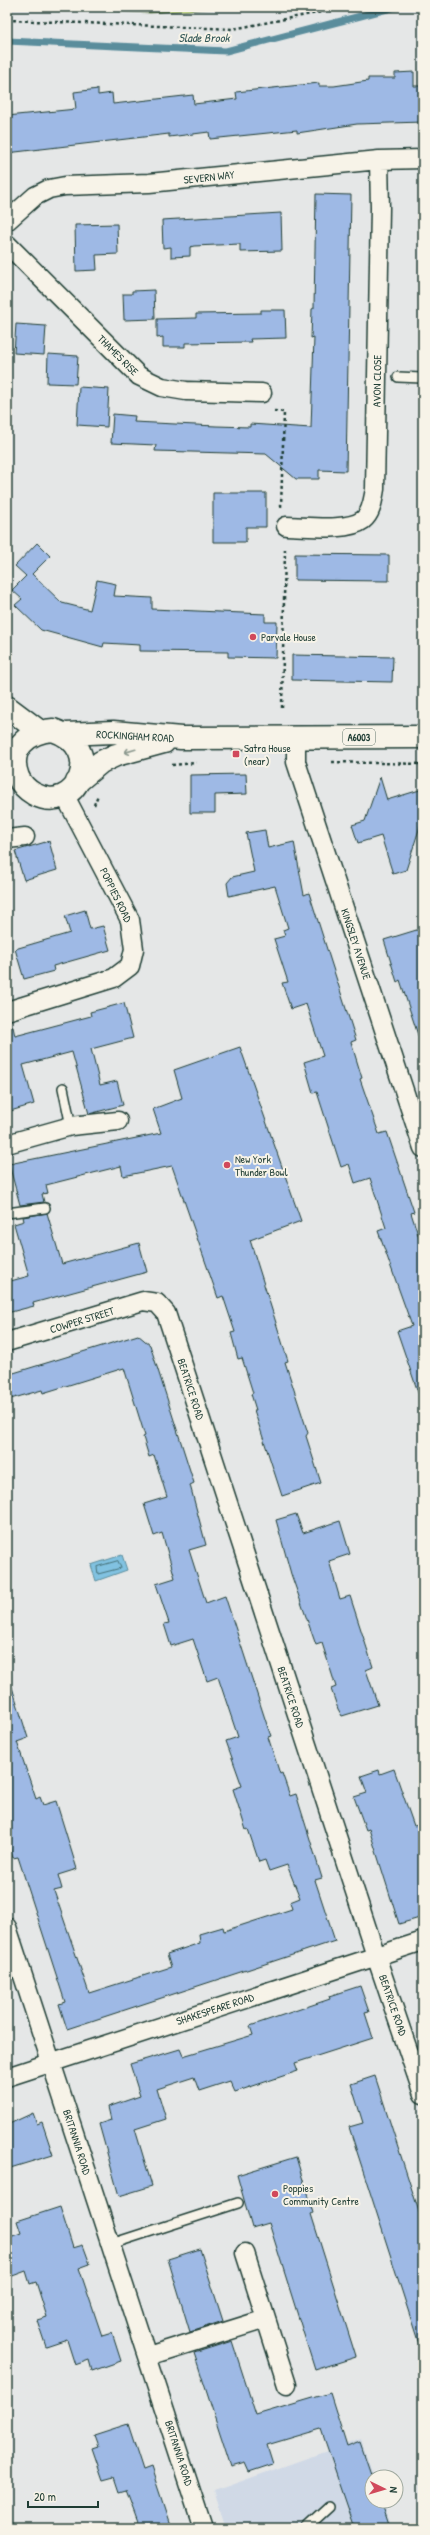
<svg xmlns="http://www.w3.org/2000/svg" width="430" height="2535" viewBox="0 0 430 2535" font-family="'Patrick Hand',sans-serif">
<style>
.built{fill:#d0d9e6}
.green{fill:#cedf93;stroke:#768e64}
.water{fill:#81c2e1;stroke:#5a8d9c}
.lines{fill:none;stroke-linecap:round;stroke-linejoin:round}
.shore{stroke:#467279;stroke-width:1}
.stream{stroke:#5a8d9c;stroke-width:7}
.building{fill:#9eb9e5;stroke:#1f3d34}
.lane-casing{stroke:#1f3d34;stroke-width:12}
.street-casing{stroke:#1f3d34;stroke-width:21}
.primary-casing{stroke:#1f3d34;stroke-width:25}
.path{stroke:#1f3d34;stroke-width:2.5;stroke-dasharray:3 3;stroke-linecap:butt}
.lane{stroke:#f7f3e8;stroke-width:9}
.street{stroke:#f7f3e8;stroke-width:18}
.primary{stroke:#f7f3e8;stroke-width:22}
.oneway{stroke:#8b988e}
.poi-dot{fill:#d1495b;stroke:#f7f3e8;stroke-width:1.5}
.labels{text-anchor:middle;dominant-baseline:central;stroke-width:4;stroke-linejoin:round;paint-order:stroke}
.shield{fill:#f7f3e8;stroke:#60746a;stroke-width:1}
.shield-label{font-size:10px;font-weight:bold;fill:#1f3d34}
.street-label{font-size:11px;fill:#1f3d34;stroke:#f7f3e8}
.poi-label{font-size:11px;fill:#1f3d34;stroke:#f7f3e8;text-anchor:start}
.water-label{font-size:12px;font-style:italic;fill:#335857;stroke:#f7f3e8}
</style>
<rect width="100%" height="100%" fill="#e5e7e7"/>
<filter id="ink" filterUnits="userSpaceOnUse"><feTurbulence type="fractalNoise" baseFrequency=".025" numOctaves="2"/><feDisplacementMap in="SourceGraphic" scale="8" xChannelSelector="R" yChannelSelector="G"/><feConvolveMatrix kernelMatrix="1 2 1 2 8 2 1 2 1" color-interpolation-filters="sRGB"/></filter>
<g filter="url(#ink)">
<path class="built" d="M361,2439L374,2477L372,2501H382L391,2528H226L214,2491Z"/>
<path class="green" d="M36,7H236L150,13Z"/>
<path class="water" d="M122,1555L127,1570L96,1581L91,1565Z"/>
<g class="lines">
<path class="shore" d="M118,1561L121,1568L98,1574L97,1567Z"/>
<path class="stream" d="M7,41L226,51L395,7"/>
</g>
<path class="building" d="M414,72V86H423V122L357,124L297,133V130L210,139L209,132L169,137V134L7,153V116L76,109L74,92L98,89V95L112,93L113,104L193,95L194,104L237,99L236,92L319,83V86H334L368,81V78H395V73Z
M316,194L351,195L346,471L319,470V479H296L266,454L155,451L156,445L111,443L113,414L135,416L134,422L216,426L250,427V424L311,428L314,337L311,338L312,309L314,308Z
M281,213L282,251L240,252V244L194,246L190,247V256L171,257V247L163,248L162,220Z
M117,224L118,254L96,255L97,270L76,271L75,225Z
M154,290L155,319L124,320L123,294H132V291Z
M261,310H285L286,338L250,339L251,342L185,343V347H163V337L157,338V319L196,318V314L261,313Z
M16,324L46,326L44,355L14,353Z
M48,354L78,356L76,384L47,383Z
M79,387L109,389L107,427L77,425Z
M213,493H266V527H246V542H213Z
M37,543L50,556L32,574L62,603L90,610L97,580L116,584L114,596L152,598V609L265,614V622H277L276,658L228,657V652L140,651V645L104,643L103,647L41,630L15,605L22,599L12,590L26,576L15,566Z
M295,554L389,555V581L295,580Z
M292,655L393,657L392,682L292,680Z
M246,774L247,794L215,795V813H190V775Z
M380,777L387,800L423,789V817L406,870L393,874L381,836L358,843L352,825L365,821Z
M265,830L268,848L294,842L304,895L309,893L356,1040L351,1042L362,1078L360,1079L379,1134L387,1132L414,1212L411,1213L423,1250V1397L420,1398L397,1331L412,1326L378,1231L386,1228L370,1178L355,1183L349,1164L341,1167L317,1092L313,1093L304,1062L323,1056L306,1004L291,1009L282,983L288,982L274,939L285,936L283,930L288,928L275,886L229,896L227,883L232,877L254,872L246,833Z
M49,841L57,870L24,880L15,851Z
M85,910L90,929L103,926L110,950L53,966L54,971L24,979L15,949L70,933L65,916Z
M423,928V1038H419L400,980L397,982L384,940Z
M124,1003L133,1038L91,1049L100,1085L117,1081L123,1105L89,1114L72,1052L23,1065L34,1104L7,1112V1028L13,1027L15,1036L91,1016L90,1012Z
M240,1047L301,1221L250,1240L288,1361L285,1362L308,1433L306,1436L321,1483L282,1496L254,1410H256L251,1394L253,1393L242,1358L238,1359L231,1333L235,1332L223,1296L218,1298L172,1166L123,1176L121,1166L46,1185L48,1193L42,1194L44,1202L20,1205L9,1164L161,1133L153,1109L182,1098L174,1070Z
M47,1213L62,1264L139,1243L147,1272L33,1303L34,1306L7,1313V1282L29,1276L14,1224L24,1221L23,1217Z
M138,1335L150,1345L194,1483L190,1485L206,1545L189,1550L206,1603L225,1596L268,1728L271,1736L268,1737L280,1774L282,1773L290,1796L296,1794L300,1807L322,1878L315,1880L335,1941L67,2029L59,2004L65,2002L18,1857L13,1858L7,1839V1685L11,1684L28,1738L17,1742L36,1799L40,1797L43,1805L56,1801L77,1869L58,1875L62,1889L54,1891L89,1993L171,1967L167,1954L200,1943L199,1934L223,1927L224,1931L292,1909L290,1902L300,1898L287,1865L269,1871L265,1860L259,1862L248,1829L246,1830L233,1789L242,1786L226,1741L238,1737L218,1677L207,1681L193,1639L171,1646L164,1624L169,1623L156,1584L175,1578L162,1533L154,1536L144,1504L167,1497L154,1455L149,1457L143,1437L145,1436L124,1368L43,1393L42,1390L7,1400V1375Z
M296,1514L303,1533L340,1521L350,1554L329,1561L340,1599L350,1596L373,1667L366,1670L378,1705L342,1716L338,1709L331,1689L336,1687L322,1643L316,1645L291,1574L276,1520Z
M394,1769L414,1826L419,1825L423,1839V1917L399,1924L369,1829L366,1830L354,1797L367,1793L361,1776L379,1770L380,1774Z
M360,1986L369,2012L365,2013L373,2038L295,2063L298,2071L235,2092L230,2081L199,2091L194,2077L157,2089L166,2119L135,2129L152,2186L119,2196L99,2124L111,2120L108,2107L140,2096L130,2064L180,2049L183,2056L253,2035L250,2026L330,1999L329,1996Z
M375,2076L423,2224V2343L419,2344L349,2127L363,2123L351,2084Z
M33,2113L37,2124L42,2122L53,2155L7,2169V2125Z
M296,2157L313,2213L311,2214L356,2357L315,2370L269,2223L252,2228L237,2175Z
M60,2207L73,2248L83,2245L90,2264L79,2268L102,2336L112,2333L121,2361L92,2371L89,2360L75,2365L67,2340L46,2347L37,2320L47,2317L36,2282L30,2284L26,2271L7,2278V2238L21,2233L17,2221Z
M200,2249L223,2321L190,2332L168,2259Z
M232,2341L256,2415L330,2393L347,2447L360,2442L372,2477V2501H380L389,2528H355L321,2429L267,2445L273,2464L249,2472L245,2463L231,2467L194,2353Z
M128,2424L143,2470L151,2467L171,2528H140L126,2490L119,2492L114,2477L103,2480L92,2448L98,2446L94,2435Z"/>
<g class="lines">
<defs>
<path id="lane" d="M398,377L422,378
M63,1088L71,1126
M7,1213L45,1208
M111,2244L238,2203
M306,2528L329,2507"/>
<path id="street" d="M7,221L35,196L49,189L65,186L149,183L379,160L423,159
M7,244L139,376L162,387L186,391L262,393
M286,526C306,526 347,532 363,520C372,513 373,499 375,489L380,208L379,160
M296,738V762L423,1148
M7,839L25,837
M7,1011L114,978L130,966L134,949L130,920L65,796
M7,1144L71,1126L118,1121
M7,1342L143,1301L157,1303L166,1313L376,1956L423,2094
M7,1927L203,2528
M7,2077L423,1941
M245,2253L287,2385
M148,2356L266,2319"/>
<path id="primary" d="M7,707L39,731
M53,730C108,748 76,817 34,794C27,790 21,784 18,777C7,749 27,732 53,730Z
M66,734L113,732L181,738L423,737
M77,782L101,762L116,755L164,742"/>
</defs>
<use href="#lane" class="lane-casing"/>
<use href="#street" class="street-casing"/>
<use href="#primary" class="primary-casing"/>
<path class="path" d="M7,20L233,29L348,7
M274,411L284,412L281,507
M282,708L285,547
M332,762L423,764
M172,765L197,763
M94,805L98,795"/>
<use href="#lane" class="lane"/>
<use href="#street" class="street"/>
<use href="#primary" class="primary"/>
</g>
<defs><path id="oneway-shaft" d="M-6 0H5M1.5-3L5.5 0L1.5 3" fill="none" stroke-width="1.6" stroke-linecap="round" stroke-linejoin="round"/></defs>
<use class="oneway" href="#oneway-shaft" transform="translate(130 751) rotate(164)"/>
</g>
<g class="poi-dot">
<circle cx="253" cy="637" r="4"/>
<rect x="232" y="750" width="8" height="8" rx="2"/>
<circle cx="227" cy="1165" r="4"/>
<circle cx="275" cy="2194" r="4"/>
</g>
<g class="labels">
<rect class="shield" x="343" y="729" width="32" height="16" rx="3"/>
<g class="shield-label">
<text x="359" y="737">A6003</text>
</g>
<g class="street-label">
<text transform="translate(209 177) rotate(-6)">SEVERN WAY</text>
<text transform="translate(118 355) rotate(45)">THAMES RISE</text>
<text transform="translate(377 381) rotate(-89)">AVON CLOSE</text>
<text transform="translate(135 736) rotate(3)">ROCKINGHAM ROAD</text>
<text transform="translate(116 895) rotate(64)">POPPIES ROAD</text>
<text transform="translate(356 944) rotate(72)">KINGSLEY AVENUE</text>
<text transform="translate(82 1320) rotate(-17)">COWPER STREET</text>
<text transform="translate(191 1389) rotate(72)">BEATRICE ROAD</text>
<text transform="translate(291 1697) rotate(72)">BEATRICE ROAD</text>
<text transform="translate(393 2005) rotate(71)">BEATRICE ROAD</text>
<text transform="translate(215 2009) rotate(-18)">SHAKESPEARE ROAD</text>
<text transform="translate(77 2142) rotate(72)">BRITANNIA ROAD</text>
<text transform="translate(179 2453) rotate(72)">BRITANNIA ROAD</text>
</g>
<g class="poi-label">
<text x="261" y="637">Parvale House</text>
<text x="244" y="748">Satra House<tspan x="244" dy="13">(near)</tspan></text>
<text x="235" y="1159">New York<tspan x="235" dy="13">Thunder Bowl</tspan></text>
<text x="283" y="2188">Poppies<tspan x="283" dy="13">Community Centre</tspan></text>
</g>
<g class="water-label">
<text x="204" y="37">Slade Brook</text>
</g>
</g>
<rect width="430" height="2535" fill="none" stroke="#f7f3e8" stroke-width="24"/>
<rect x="12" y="12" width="406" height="2511" fill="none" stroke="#1f3d34" stroke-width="1.5" filter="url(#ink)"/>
<g transform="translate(384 2489) rotate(95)"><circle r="19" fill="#f7f3e8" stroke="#a1aaa0"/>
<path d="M0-3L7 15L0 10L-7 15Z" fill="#d1495b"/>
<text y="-6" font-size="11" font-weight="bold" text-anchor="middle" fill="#1f3d34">N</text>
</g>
<path d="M28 2501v6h70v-6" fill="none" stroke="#1f3d34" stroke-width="2"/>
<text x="34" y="2501" font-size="12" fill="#1f3d34" stroke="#f7f3e8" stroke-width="3" paint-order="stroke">20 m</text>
</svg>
